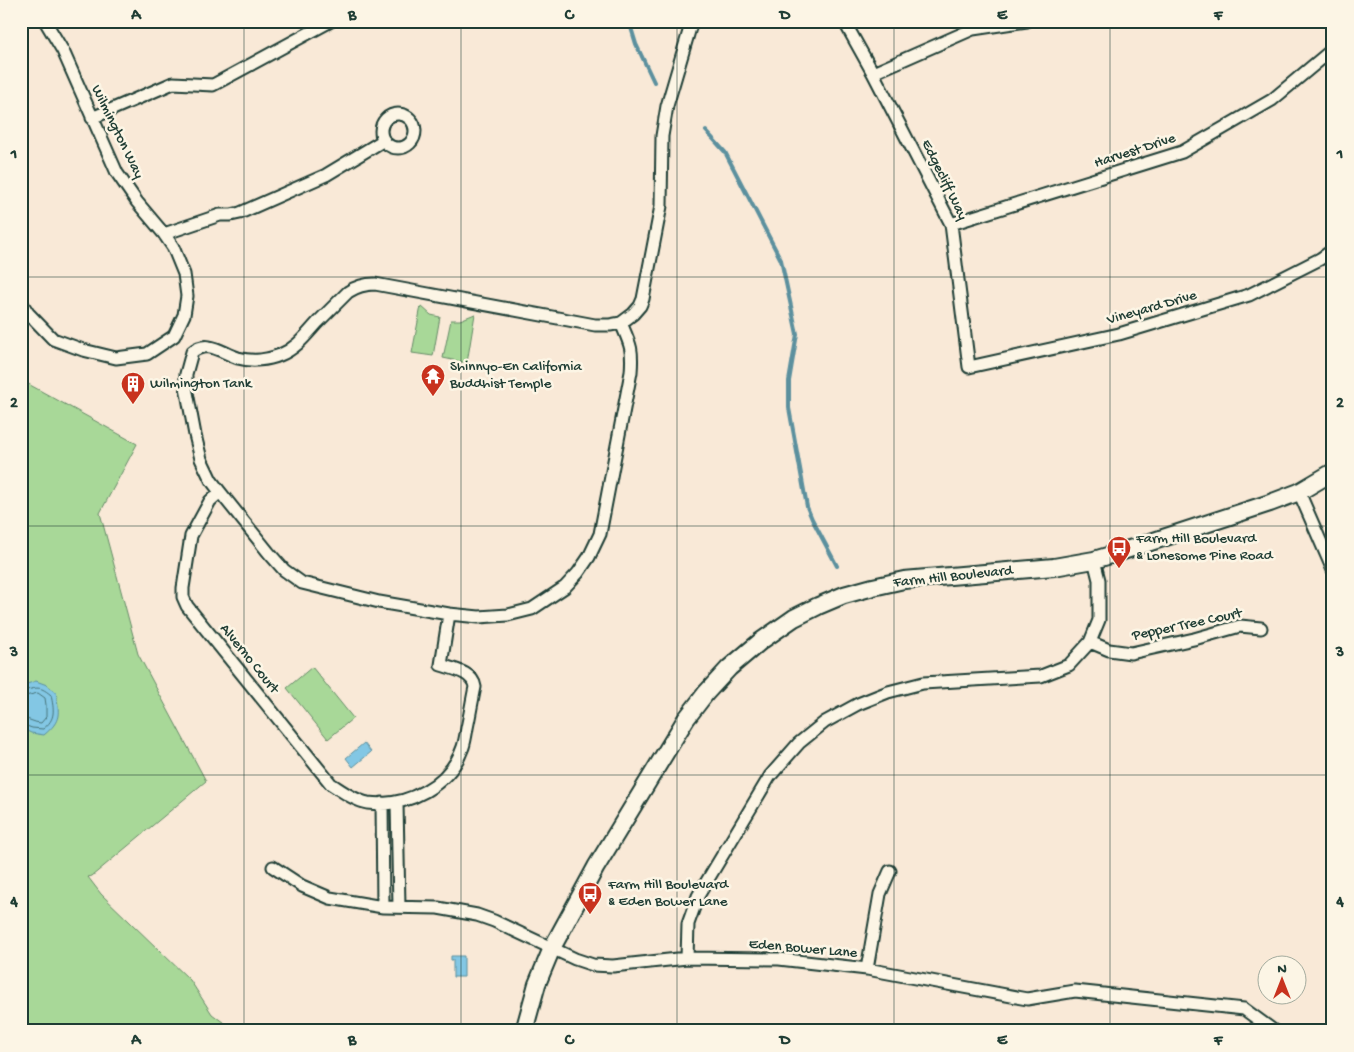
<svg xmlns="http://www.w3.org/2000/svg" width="1354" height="1052" viewBox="0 0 1354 1052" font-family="'Gochi Hand',sans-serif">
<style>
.green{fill:#a8d898;stroke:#648a66}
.water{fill:#83c7e4;stroke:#5b909e}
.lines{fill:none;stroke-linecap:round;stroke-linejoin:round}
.shore{stroke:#47747a;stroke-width:1}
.stream{stroke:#5b909e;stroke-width:4}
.street-casing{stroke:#1f3d34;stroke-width:15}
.secondary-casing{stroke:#1f3d34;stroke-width:20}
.street{stroke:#fcf5e5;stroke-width:11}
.secondary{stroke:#fcf5e5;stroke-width:16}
.grid{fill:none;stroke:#1f3d34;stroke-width:1;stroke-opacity:0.55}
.labels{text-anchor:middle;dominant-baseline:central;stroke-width:5;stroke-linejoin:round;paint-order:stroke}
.street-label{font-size:15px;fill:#1f3d34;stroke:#fcf5e5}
.poi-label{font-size:15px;fill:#1f3d34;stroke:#fcf5e5;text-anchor:start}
.neatline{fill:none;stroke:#1f3d34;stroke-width:2}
.grid-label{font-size:16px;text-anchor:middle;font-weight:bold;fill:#1f3d34}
</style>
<rect width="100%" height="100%" fill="#f9e9d7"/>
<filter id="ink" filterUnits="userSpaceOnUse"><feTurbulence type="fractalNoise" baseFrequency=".02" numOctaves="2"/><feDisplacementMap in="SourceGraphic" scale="10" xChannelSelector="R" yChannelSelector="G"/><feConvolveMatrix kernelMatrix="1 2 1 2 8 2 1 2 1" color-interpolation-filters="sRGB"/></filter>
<g filter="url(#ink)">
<path class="green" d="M421,306L431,315L440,317L433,356L412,353Z
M475,314L467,363L443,358L451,320H460Z
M21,380L137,444L100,513L138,654L206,781L92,876L88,877L101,894L190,980L212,1014L235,1031H21Z
M312,667L353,718L328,739L287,688Z"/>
<path class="water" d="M36,681L47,685L56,692C59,714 62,720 44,735L31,733L21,728V686Z
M364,743L371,752L353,767L346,758Z
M451,956H464V977H453V960H451Z"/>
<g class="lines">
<path class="shore" d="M21,691C36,689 38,684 51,695C54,710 56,719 43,729L32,728L21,724
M21,697L38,693L45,698L46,705V717L41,723C34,723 28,718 21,718"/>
<path class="stream" d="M629,21L636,44L654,82
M706,131L725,152L781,260L797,334L789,381V408L807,507L812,519L837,566"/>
<defs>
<path id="street" d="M844,21L873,73L951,224L969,367L1119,334L1249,295L1320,259L1333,250
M873,73L973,29L1027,21
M381 131a17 17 0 1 1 34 0a17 17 0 1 1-34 0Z
M92,118L173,83L213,85L331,21
M951,224L1182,152L1272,100L1333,49
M164,234L220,215H231L240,213L326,175L384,140
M21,302L28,313L53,339L83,350L116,358L147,354L174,336L184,315L187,296L184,274L173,247L164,234L137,202L117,173L63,51L45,21
M621,323C630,344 633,348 631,372L600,534L589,557L578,573L565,587L532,609L508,615L479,617L449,614L379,602L302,583L284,570L269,553L220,492L211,480L201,459L195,435L186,387V374L192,352C208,339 222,353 238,358C252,362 268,360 280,355C297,348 306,335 318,322C328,312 338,302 348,292C357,286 364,284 375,284L595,325H610L621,323L633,314L640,306L643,299L661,206L662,136L667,106L692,21
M220,492L210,501L191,536L183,588V597L187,606L331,784C342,791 355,801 368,803C407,808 450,785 463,747C465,741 466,734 467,728C470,714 472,701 475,687C473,672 453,669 441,665L449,614
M1299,492L1333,570
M1090,642L1109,650L1131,653L1194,639L1240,626L1261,628
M382,803L383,907
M397,803L399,907
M273,867L302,886L330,898L383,907L438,908L477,915L494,921L575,959L593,965L613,966L687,958L779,959L867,969L1027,999L1075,991L1244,1009L1274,1031
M687,958L688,924L698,896L770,776L799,743L825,722L858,704L888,692L923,683L1041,676L1069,665L1090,642L1099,620V580L1094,560
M867,969L880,894L890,871"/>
<path id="secondary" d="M524,1031L537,984L552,948L596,867L686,719L706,693L729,668L761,641L794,618L818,606L844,595L873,587L904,580L1054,567L1094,560L1114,554L1270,503L1299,492L1333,472"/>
</defs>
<use href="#street" class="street-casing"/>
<use href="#secondary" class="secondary-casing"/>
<use href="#street" class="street"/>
<use href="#secondary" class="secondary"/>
</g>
</g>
<path class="grid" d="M244,21V1031M461,21V1031M677,21V1031M894,21V1031M1110,21V1031M21,277H1333M21,526H1333M21,775H1333"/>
<defs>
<symbol id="temple-pin" viewBox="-11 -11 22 30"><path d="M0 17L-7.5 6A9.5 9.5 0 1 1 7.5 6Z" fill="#c8321e" stroke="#fcf5e5"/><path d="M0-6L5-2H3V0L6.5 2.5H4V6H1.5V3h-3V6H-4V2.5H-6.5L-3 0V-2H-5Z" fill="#fff"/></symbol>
<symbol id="building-pin" viewBox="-11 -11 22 30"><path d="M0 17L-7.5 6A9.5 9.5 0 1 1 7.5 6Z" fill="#c8321e" stroke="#fcf5e5"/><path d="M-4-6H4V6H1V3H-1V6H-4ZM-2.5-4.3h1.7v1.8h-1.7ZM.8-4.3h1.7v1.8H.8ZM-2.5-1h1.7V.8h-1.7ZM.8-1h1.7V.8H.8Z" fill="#fff"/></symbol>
<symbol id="bus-pin" viewBox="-11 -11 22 30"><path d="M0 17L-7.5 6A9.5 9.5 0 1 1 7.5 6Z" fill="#c8321e" stroke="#fcf5e5"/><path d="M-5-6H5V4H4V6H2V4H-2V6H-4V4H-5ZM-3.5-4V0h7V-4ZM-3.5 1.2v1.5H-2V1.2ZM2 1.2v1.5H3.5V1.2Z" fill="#fff"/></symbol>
</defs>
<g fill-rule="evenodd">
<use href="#temple-pin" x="419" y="362" width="28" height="38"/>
<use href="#building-pin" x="119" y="370" width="28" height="38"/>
<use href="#bus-pin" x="1105" y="534" width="28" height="38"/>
<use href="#bus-pin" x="576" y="880" width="28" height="38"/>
</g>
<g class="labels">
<g class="street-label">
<text transform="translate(117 132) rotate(64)">Wilmington Way</text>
<text transform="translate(1135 151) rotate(-18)">Harvest Drive</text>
<text transform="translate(944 180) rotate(64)">Edgecliff Way</text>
<text transform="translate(1152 308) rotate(-16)">Vineyard Drive</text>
<text transform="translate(953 577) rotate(-6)">Farm Hill Boulevard</text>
<text transform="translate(1187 625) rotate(-12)">Pepper Tree Court</text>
<text transform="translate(249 659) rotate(51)">Alverno Court</text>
<text transform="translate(803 949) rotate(5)">Eden Bower Lane</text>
</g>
<g class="poi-label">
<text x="450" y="367">Shinnyo-En California<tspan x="450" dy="17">Buddhist Temple</tspan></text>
<text x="150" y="384">Wilmington Tank</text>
<text x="1136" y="539">Farm Hill Boulevard<tspan x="1136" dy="17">&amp; Lonesome Pine Road</tspan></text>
<text x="608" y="885">Farm Hill Boulevard<tspan x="608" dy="17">&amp; Eden Bower Lane</tspan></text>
</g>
</g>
<rect width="1354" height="1052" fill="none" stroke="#fcf5e5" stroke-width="55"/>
<g transform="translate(1282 980)"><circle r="24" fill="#fcf5e5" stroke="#a4ab9e"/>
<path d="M0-4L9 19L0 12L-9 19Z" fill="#c8321e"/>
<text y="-8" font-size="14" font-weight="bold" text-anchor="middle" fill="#1f3d34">N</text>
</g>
<rect x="28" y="28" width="1298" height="996" class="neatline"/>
<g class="grid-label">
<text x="136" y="19">A</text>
<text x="352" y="19">B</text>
<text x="569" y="19">C</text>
<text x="785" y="19">D</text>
<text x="1002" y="19">E</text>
<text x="1218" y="19">F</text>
<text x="14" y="158">1</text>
<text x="1340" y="158">1</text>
<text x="14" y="407">2</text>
<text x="1340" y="407">2</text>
<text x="14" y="656">3</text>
<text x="1340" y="656">3</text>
<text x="14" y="906">4</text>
<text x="1340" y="906">4</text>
<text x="136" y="1044">A</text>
<text x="352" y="1044">B</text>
<text x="569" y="1044">C</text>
<text x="785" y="1044">D</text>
<text x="1002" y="1044">E</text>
<text x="1218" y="1044">F</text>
</g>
</svg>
